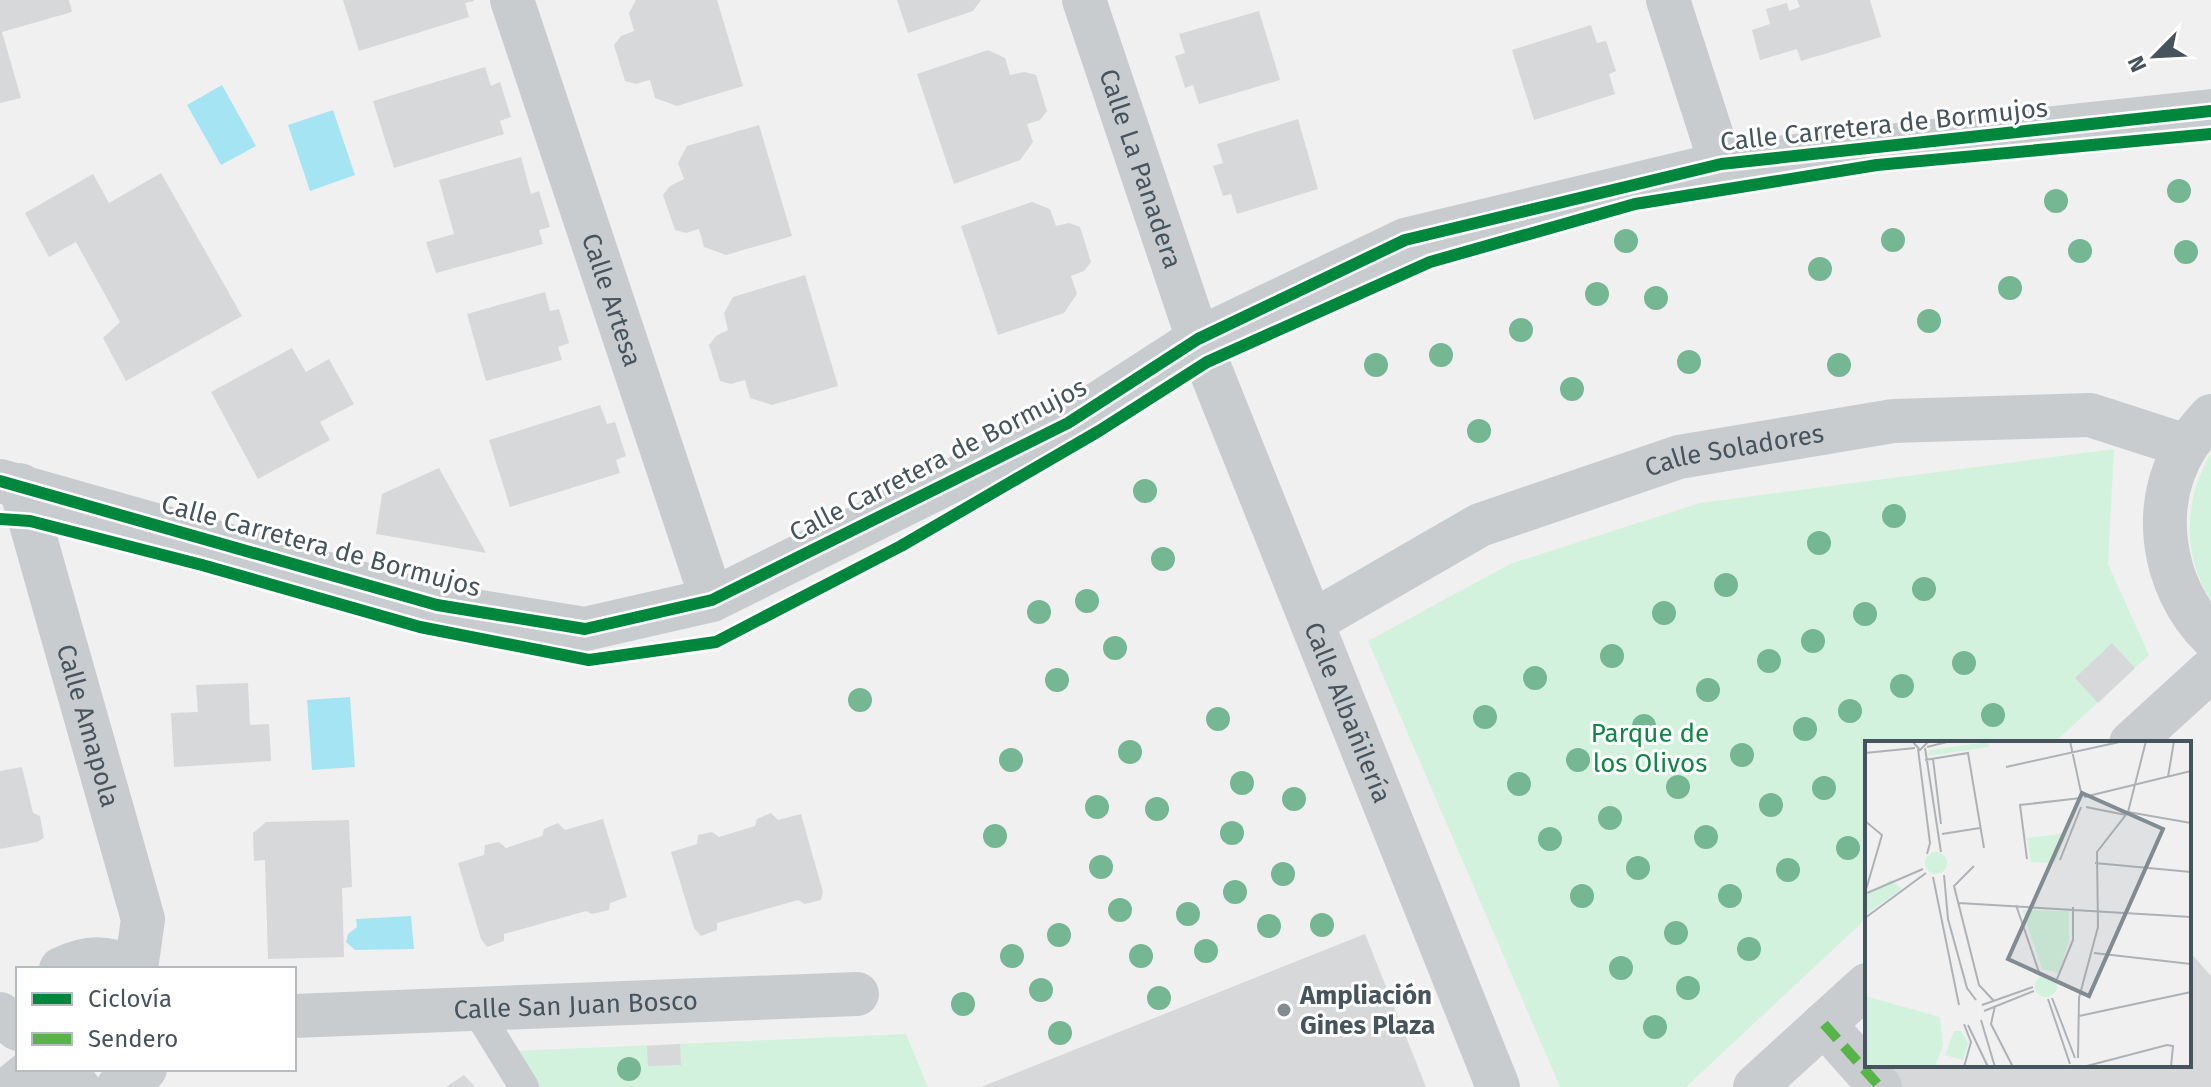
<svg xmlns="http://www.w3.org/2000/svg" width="2211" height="1087" viewBox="0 0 2211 1087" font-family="'Fira Sans',sans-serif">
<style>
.green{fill:#d3f2dd}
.water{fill:#a5e4f2}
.building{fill:#d7d8d9}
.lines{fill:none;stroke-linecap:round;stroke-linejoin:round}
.lane{stroke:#c9cccf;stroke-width:30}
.street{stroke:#c9cccf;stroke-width:44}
.quiet{stroke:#57b448;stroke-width:10;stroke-dasharray:20 10;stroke-linecap:butt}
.cycleway-casing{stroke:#fff;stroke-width:17}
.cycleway{stroke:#00873e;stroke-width:12}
.tree{fill:#75b693}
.poi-dot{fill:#828b91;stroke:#fff;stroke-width:3}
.labels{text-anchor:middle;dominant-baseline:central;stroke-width:6;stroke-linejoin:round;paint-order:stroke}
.street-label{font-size:26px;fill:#46545e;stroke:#fff}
.park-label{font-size:26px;fill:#108647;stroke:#fff}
.poi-label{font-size:26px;font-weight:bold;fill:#46545e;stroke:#fff;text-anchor:start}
.inset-road{fill:none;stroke:#adb2b6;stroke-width:2}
.view{fill:#828b91;fill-opacity:0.15;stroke:#828b91;stroke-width:4}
.inset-edge{fill:none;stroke:#46545e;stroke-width:4}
</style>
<rect width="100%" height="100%" fill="#f1f0f0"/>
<path class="green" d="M2114,449L2108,564L2149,655L2054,743H1867V918L1686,1087H1560L1368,641L1510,564L1700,503Z
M2211,453V600C2181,555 2184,499 2211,453Z
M906,1034L928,1087H536L513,1051Z"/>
<path class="water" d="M222,85L256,146L221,165L187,105Z
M333,110L355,175L310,191L288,125Z
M350,697L355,767L312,770L307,700Z
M411,916L414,949L355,950L346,942L348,934L357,927L356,919Z"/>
<path class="building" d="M0,0H69L72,12L2,32L21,98L0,103Z
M343,0H474V1L465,3L469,17L359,51Z
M636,0H717L743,86L677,106L655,98L650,80L636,84L625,81L614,45L621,36L634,31L629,13Z
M897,0H981L973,11L908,33Z
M1797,0H1870L1881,37L1801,61L1797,49L1760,60L1752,30L1770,24L1766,9L1787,3L1789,11L1800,7Z
M1259,11L1280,80L1199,104L1193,85L1185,88L1175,56L1185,53L1179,34Z
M1591,25L1597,43L1606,41L1616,71L1609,74L1615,94L1534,120L1512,50Z
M988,50L1005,58L1010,75L1024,72L1036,75L1047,111L1040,120L1027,124L1033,142L1020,160L954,184L917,74Z
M485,67L491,86L500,82L511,117L500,121L504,134L394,168L373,101Z
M1298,119L1318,189L1237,214L1231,194L1223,196L1213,166L1223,163L1217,144Z
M759,125L792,236L726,255L704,247L699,229L686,233L675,230L663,195L670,186L684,179L678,163L687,146Z
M521,157L531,194L539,191L550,227L539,230L543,244L436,273L426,242L454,234L439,180Z
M161,173L242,316L126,381L103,338L120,322L76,242L49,257L25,213L93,174L109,203Z
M1032,202L1050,209L1056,226L1069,223L1080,227L1091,262L1084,271L1071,276L1077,294L1064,313L998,335L961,226Z
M805,275L838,386L772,405L750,398L745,380L731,384L720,381L709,345L716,336L728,330L724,313L733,297Z
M545,292L550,311L559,309L569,343L558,347L562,360L486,381L467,314Z
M292,348L306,372L329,359L354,404L320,422L330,440L258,479L211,392Z
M600,405L607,424L615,422L626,456L616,460L620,473L510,507L489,440Z
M439,468L486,553L376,534L382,494Z
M2112,643L2135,668L2098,703L2075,678Z
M248,683L250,725L269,724L271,761L174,767L171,713L198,712L196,685Z
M22,767L33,813L40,816L44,838L37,842L0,849V771Z
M771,813L778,820L801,814L823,892L821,900L805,904L798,900L717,923V930L701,936L694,928L671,852L697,844L698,835L712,832L719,837L755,826L757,819Z
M603,819L627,897L610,903L609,910L592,914L586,911L504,934V941L487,947L481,939L458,863L484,855L485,845L499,842L506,848L542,836L544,829L558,823L565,830Z
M349,820L352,887L342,888L344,957L268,959L265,860L254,861L253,833L266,822Z
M1365,934L1426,1087H981Z
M2189,951L2211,976V1087H1893L1884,1077L1897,1065H2189Z
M680,1044L681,1065L648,1066L647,1046Z
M464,1075L475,1087H446Z"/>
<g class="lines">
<path class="lane" d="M476,1009L524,1087"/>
<g class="street">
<path id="s1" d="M512,0L712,600"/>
<path id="s2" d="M1084,0L1198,339L1498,1087"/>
<path d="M1668,0L1721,164"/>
<path d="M2211,416C2203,425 2194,435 2187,445C2149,505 2162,587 2211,636"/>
<path d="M0,481L437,605L585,629L712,600L1068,423L1198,339L1405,240L1721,164L2211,111"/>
<path id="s3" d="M20,485L143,919L136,969"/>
<path id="s4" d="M1312,622L1480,525L1679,457L1893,421L2090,415L2186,446"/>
<path d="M2131,743L2211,670"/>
<path d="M61,969C87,956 107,956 133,969"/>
<path d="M0,1014L18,1029"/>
<path id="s5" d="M294,1016L857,994"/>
<path d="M1824,1024L1880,1087"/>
<path d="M50,1069L57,1077L78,1087"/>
<path d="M11,1087L33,1069"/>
<path d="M118,1087L136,1077L145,1069"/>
<path d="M1755,1087L1867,985"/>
</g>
<path class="quiet" d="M1824,1024L1880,1087"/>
<defs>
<path id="cycleway" d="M0,481L437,605L585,629L712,600L1068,423L1198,339L1405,240L1721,164L2211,111
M0,519L30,521L202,565L420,627L589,660L716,642L901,546L1099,431L1207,362L1430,262L1635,204L1877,165L2211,134"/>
</defs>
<use href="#cycleway" class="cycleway-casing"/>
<use href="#cycleway" class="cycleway"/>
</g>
<g class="tree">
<circle cx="2179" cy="191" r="12"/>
<circle cx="2056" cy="201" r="12"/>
<circle cx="1893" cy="240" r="12"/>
<circle cx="1626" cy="241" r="12"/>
<circle cx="2080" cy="251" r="12"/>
<circle cx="2186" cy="252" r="12"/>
<circle cx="1820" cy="269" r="12"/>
<circle cx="2010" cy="288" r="12"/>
<circle cx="1597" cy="294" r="12"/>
<circle cx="1656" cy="298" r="12"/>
<circle cx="1929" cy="321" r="12"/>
<circle cx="1521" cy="330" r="12"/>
<circle cx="1441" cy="355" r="12"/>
<circle cx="1689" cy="362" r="12"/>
<circle cx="1376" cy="365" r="12"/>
<circle cx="1839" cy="365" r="12"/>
<circle cx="1572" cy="389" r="12"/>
<circle cx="1479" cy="431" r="12"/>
<circle cx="1145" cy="491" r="12"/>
<circle cx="1894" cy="516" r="12"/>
<circle cx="1819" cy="543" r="12"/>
<circle cx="1163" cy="559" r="12"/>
<circle cx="1726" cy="585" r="12"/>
<circle cx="1924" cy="589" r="12"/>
<circle cx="1087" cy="601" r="12"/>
<circle cx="1039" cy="612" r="12"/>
<circle cx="1664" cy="613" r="12"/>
<circle cx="1865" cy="614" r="12"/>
<circle cx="1813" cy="641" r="12"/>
<circle cx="1115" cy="648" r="12"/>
<circle cx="1612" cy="656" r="12"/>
<circle cx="1769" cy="661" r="12"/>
<circle cx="1964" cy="663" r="12"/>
<circle cx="1535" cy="678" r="12"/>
<circle cx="1057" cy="680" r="12"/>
<circle cx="1902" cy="686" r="12"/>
<circle cx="1708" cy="690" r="12"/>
<circle cx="860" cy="700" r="12"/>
<circle cx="1850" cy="711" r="12"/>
<circle cx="1993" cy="715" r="12"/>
<circle cx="1485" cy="717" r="12"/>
<circle cx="1218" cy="719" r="12"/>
<circle cx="1644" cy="726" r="12"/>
<circle cx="1805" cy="729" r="12"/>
<circle cx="1130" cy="752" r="12"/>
<circle cx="1742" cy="755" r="12"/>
<circle cx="1011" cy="760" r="12"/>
<circle cx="1578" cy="760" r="12"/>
<circle cx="1242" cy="783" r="12"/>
<circle cx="1519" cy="784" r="12"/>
<circle cx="1678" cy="787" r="12"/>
<circle cx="1824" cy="788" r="12"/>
<circle cx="1294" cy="799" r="12"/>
<circle cx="1771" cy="805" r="12"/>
<circle cx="1097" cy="807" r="12"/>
<circle cx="1157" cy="809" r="12"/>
<circle cx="1610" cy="818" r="12"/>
<circle cx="1232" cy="833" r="12"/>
<circle cx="995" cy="836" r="12"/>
<circle cx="1706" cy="837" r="12"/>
<circle cx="1550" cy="839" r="12"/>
<circle cx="1848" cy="848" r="12"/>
<circle cx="1101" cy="867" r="12"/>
<circle cx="1638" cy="868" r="12"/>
<circle cx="1788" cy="870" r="12"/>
<circle cx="1283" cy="874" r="12"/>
<circle cx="1235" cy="892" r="12"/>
<circle cx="1582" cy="896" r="12"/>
<circle cx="1730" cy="896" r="12"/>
<circle cx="1120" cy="910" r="12"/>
<circle cx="1188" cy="914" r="12"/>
<circle cx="1322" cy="925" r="12"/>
<circle cx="1269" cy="926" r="12"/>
<circle cx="1676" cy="933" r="12"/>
<circle cx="1059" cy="935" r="12"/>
<circle cx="1749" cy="949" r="12"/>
<circle cx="1206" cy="951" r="12"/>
<circle cx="1012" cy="956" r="12"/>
<circle cx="1141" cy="956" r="12"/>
<circle cx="1621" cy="968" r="12"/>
<circle cx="1688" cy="988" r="12"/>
<circle cx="1041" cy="990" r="12"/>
<circle cx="1159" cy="998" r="12"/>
<circle cx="963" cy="1004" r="12"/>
<circle cx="1655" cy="1027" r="12"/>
<circle cx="1060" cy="1033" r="12"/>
<circle cx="629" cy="1069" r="12"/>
</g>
<circle class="poi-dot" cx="1284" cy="1010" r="8"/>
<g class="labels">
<g class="street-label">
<text transform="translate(1884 125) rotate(-6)">Calle Carretera de Bormujos</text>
<text stroke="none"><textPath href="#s2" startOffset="178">Calle La Panadera</textPath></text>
<text stroke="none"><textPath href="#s1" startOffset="316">Calle Artesa</textPath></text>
<text stroke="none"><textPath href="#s4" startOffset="460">Calle Soladores</textPath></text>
<text transform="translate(938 460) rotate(-27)">Calle Carretera de Bormujos</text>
<text transform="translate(321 546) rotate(15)">Calle Carretera de Bormujos</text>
<text stroke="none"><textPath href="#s2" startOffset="760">Calle Albañilería</textPath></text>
<text stroke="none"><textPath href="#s3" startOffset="250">Calle Amapola</textPath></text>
<text stroke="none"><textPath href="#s5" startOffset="282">Calle San Juan Bosco</textPath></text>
</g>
<g class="park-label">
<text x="1650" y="733">Parque de<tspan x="1650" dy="30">los Olivos</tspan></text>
</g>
<g class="poi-label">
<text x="1300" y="995">Ampliación<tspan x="1300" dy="30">Gines Plaza</tspan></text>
</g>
</g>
<g transform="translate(1865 741)">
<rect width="326" height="326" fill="#f1f0f0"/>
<path d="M123,1L124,6L63,15L65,9ZM202,92L190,122L166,121L162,97ZM60 122a11 11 0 1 1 22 0a11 11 0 1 1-22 0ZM26,139L37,148L0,174V155ZM157,169L204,170V199L194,232L177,228ZM170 245a11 11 0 1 1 22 0a11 11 0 1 1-22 0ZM0,255L75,276L78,304L70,326H0ZM89,290H96L103,302L98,319L80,314Z" fill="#d3f2dd"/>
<path class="inset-road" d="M47,0L55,9L64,0M205,0L217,56M62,6L86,0M60,7L76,111M53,8L65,102L62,113M0,12L50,7M68,18L76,83M60,19L103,12L119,107M141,26L259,0M303,36L309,0M219,56L326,30M221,66L261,74M263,71L326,82M0,80L17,94L0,152M77,93L115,87M162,118L155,64L216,57M195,119L216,66M230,122L326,131M109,125L89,145L114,244L129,260M79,134L83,178L102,247L111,259M68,136L94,264M2,152L58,128M94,162L326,176M151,164L175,234M0,177L61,132M229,212L326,223M192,238L208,199V166M187,257L210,317M183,258L205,323M117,264L168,246M130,265L126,283L148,326M119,270L169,250M214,275L326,251M116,279L130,326M99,283L106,301L99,326M103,284L123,326M213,317L214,257L233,186L232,111L263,71L281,0M218,326L302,304L308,305L306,326"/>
<path class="view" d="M217,52L298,88L224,255L143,218Z"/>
<rect width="326" height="326" class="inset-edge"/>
</g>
<rect x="16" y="967" width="280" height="104" fill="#ffffff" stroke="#b5bbbf" stroke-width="2"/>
<rect x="32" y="993" width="40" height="12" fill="#00873e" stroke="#b5bbbf" stroke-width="2"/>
<text x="88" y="1007" font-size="24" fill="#46545e">Ciclovía</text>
<rect x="32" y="1033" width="40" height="12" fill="#57b448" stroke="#b5bbbf" stroke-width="2"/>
<text x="88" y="1047" font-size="24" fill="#46545e">Sendero</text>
<g transform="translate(2155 56) rotate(246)" stroke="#ffffff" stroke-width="6" paint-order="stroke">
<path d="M0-6L14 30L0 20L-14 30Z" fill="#46545e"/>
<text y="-12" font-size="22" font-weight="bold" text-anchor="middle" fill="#46545e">N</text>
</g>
</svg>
